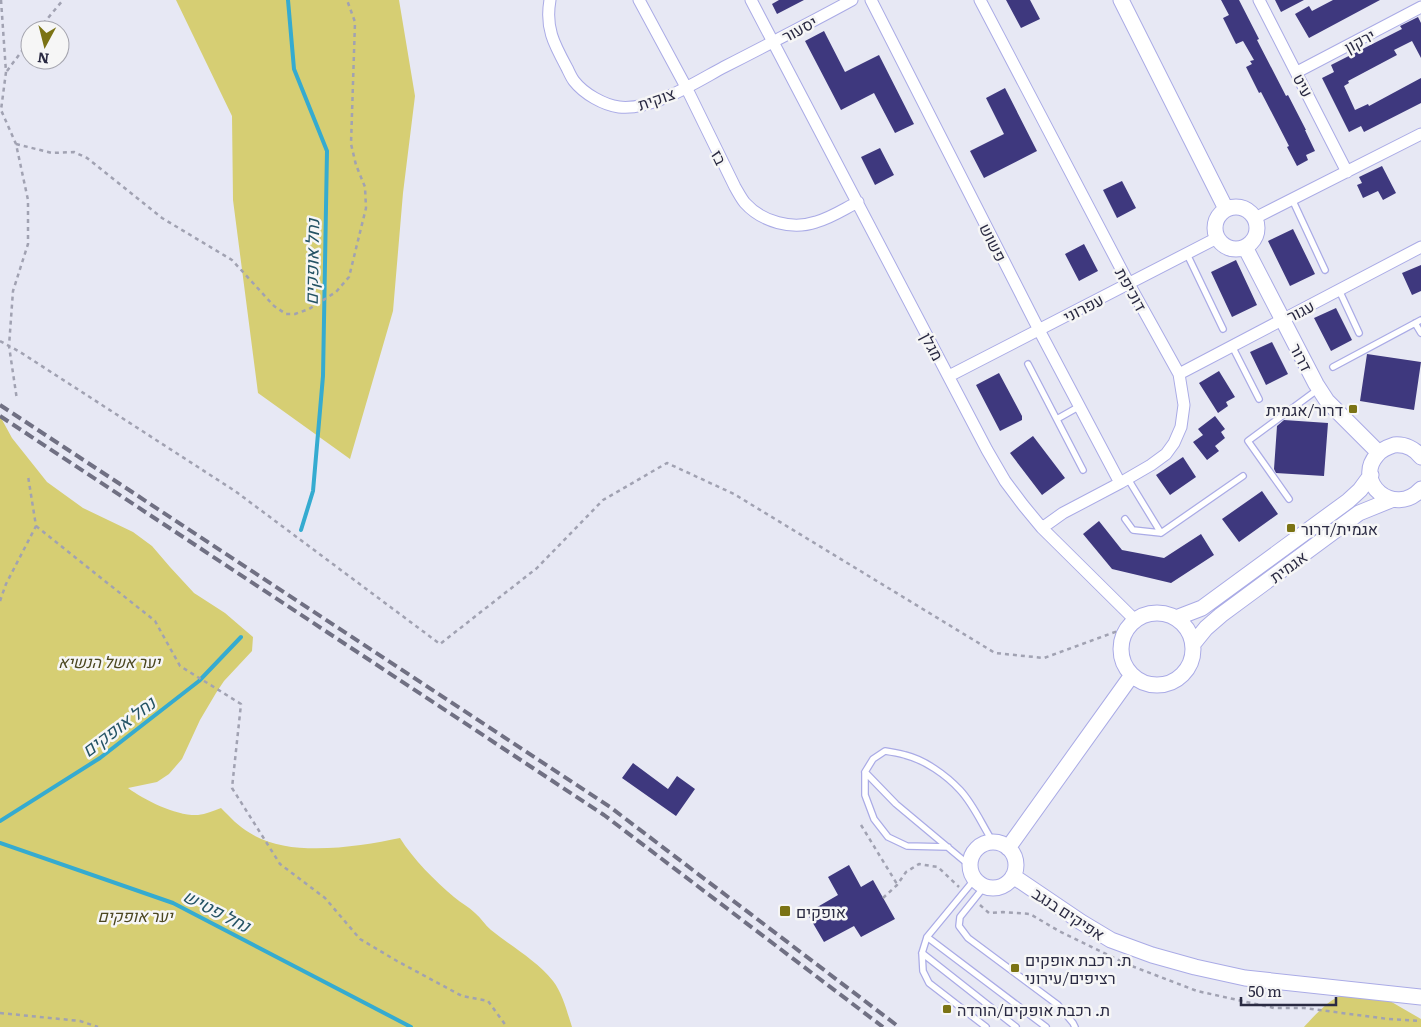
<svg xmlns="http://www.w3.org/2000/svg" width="1421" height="1027" viewBox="0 0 1421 1027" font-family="Literata,Heebo,serif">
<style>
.green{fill:#d6ce73}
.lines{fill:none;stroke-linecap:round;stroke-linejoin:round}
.stream{stroke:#35abd0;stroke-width:4}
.building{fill:#3e387e}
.service-casing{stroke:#aaabe6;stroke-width:8}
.minor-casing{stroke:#aaabe6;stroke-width:13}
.tertiary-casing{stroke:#aaabe6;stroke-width:17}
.path{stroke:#a1a2b2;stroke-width:2.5;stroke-dasharray:4 4;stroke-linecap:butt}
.service{stroke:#fff;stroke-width:5.5}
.minor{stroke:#fff;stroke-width:11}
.tertiary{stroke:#fff;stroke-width:15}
.rail{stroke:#707083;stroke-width:4;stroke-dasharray:10 5;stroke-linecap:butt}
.poi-dot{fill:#7b7314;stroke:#f6f6f6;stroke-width:2}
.labels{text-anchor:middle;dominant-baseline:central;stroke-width:5;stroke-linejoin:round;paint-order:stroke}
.street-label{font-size:16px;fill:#2a2a42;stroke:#f6f6f6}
.poi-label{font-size:16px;fill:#2a2a42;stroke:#f6f6f6;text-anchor:start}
.park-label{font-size:16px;font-style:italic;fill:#4b4720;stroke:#f6f6f6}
.water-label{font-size:18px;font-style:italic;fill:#245364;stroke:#f6f6f6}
</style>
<rect width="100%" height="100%" fill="#e7e8f4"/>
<path class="green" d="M176,0H399L415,96L403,193L393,311L350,459L258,393L233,200L232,116Z
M0,416L12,438L47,482L83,508L133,532L152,546L170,567L194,593L225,613L253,637L252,651L224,681L216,693L200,720L182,759L169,774L157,782L128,788C146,801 176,816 198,815C206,814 213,811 221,808C230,817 239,827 250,833C289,858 357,847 400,838C413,859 435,881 454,897C461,903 469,907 475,913C481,918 485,925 491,930C512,947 536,960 553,981C563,994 567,1012 572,1027H0Z
M1376,993L1421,1019V1027H1304C1313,1017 1331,997 1344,995C1355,993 1366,994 1376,993Z"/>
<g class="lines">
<path class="stream" d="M288,0L294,69L327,151L323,376L313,491L301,530
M0,821L100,758L199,681L241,637
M0,843L173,903L411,1027"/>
</g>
<path class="building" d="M779,0H804L777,14L772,4Z
M1006,0H1030L1040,19L1021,28Z
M1221,0H1239L1259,39L1257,40L1286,96L1288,95L1306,130H1305L1315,151L1306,155L1308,160L1297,166L1287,147L1289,146L1261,92L1259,93L1246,67L1252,64L1250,61L1254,60L1243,41L1236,44L1223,18L1229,15Z
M1275,0H1304L1281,12Z
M1333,0H1380L1309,38L1295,14L1309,6L1312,11Z
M1418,17L1421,23V58L1412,41L1394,50L1397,55L1348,81L1349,83L1344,86L1355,110L1368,104L1369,106L1421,78V103L1364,132L1361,126L1349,132L1322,78L1334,72L1331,65L1402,29L1400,26Z
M824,31L845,72L879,55L914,124L895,133L874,93L841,110L805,41Z
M1005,88L1037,151L984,178L970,151L1004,134L986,98Z
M880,148L894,175L875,185L861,157Z
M1382,166L1396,193L1383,200L1378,191L1363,198L1357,185L1362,183L1359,177Z
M1122,181L1136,208L1117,218L1103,190Z
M1293,229L1315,274L1290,286L1268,241Z
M1084,244L1098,271L1079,281L1065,254Z
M1236,260L1257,305L1232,317L1211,272Z
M1421,265V291L1412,295L1402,273Z
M1336,308L1352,340L1331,351L1314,318Z
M1272,342L1288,374L1266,385L1250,352Z
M1367,354L1421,362L1414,410L1360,401Z
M1219,371L1235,397L1226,402L1228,406L1218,413L1199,383Z
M999,373L1022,416V420L1000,431L976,385Z
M1215,416L1225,429L1221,432L1225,438L1215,446L1219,451L1207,460L1193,442L1203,435L1198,429Z
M1284,420L1328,423L1324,476L1276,473L1274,469L1277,426Z
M1033,436L1065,478L1042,495L1010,453Z
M1183,457L1196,477L1170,495L1156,475Z
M1262,491L1278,514L1239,542L1222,519Z
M1099,521L1122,550L1164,558L1201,534L1214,555L1171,583L1112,569L1083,534Z
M633,763L668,789L677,776L695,789L676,816L622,778Z
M849,865L861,887L873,880L895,919L861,937L854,926L824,942L807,913L838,895L828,877Z"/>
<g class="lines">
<defs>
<path id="service" d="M1292,199L1325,270
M1187,254L1223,329
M1339,290L1359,333
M1415,323L1421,333
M1232,346L1259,399
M1028,364L1083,470
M1333,367L1421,320
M1057,419L1080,406
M1128,479L1161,533
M1289,499L1248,441L1317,390
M1125,519L1133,530L1161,533L1243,476
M865,772L896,804L969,865
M948,847L907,846L888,837L874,819L865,795V772L873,759L885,751C892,752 898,753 905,755C925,760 946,775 960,790C974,805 982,825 993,842
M974,880L927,937L922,953L923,971L929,983L986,1027
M984,887L960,917L959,926L968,938L1058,1005L1073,1023L1075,1027
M927,937L1046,1027
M922,953L1016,1027"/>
<path id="minor" d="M550,0C545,28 554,44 567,68C569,72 571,77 574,81C584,94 604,105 619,107C652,111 696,82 724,67C767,45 810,23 852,0
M639,0L686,87L735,187C738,192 741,198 745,203C762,222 792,230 816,222C831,218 844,209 858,202
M751,0L987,450L1005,481L1023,505L1042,528L1135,620
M871,0L1039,330L1120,483
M980,0L1129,284L1179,374L1184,405L1181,427L1174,443L1166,454L1151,465L1120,483L1063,513L1042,528
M1259,0L1347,172
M1297,72L1421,7
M1255,218L1421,134
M1179,374L1421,247
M949,376L1217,238"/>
<path id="tertiary" d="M1121,0L1226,209
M1215 228a21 21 0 1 1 42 0a21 21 0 1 1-42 0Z
M1245,247L1316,384L1327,401L1379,453
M1421,457C1415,449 1405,444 1394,445C1388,447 1381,450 1377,455C1353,482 1394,518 1421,489
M1121 649a36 36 0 1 1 72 0a36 36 0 1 1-72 0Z
M1176,618L1202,608L1348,501L1360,490L1371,475
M1193,644L1206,628L1221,615L1359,513L1391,500
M970 865a23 23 0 1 1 46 0a23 23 0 1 1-46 0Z
M1008,848L1132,675
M1013,876L1081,922L1111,940L1152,955L1195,967L1245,978L1421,997"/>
</defs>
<use href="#service" class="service-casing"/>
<use href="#minor" class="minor-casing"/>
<use href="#tertiary" class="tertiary-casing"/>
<path class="path" d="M1,0L6,72L1,110L16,144L28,200V244L13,291L9,346L17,400
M38,30L63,0
M7,71L30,40
M16,144L52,153L74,152L87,158L162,218L232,260L274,306L286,314H295L309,309L336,292L349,277L366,208L365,187L356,165L351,144L355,22L347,0
M0,341L20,352L235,491L440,644L537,568L603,500L667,463L734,494L995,653L1044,658L1126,628
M36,526L155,621L180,666L241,704L232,788L280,864L325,898L360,939L397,961L462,996L488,1001L507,1027
M0,601L6,584L36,526L28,476
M861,825L897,884
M883,898L897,885L906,872L919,864L938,867L959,887
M980,905L989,913L1003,912L1030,914L1059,931L1129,965L1197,991L1274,1008H1304L1388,1019L1421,1021
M0,1013L80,1021L98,1027"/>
<use href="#service" class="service"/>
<use href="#minor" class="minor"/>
<use href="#tertiary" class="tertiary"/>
<path class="rail" d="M0,405L610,807L899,1027
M0,416L604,815L883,1027"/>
</g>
<g class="poi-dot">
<rect x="1348" y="404" width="10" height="10" rx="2.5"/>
<rect x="1286" y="523" width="10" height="10" rx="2.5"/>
<rect x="779" y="905" width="12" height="12" rx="2.5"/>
<rect x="1010" y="963" width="10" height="10" rx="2.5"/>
<rect x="942" y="1004" width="10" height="10" rx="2.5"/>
</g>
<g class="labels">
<g class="street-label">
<text transform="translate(799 28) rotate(-28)">יסעור</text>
<text transform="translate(1359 40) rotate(-28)">ירקון</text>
<text transform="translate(1304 85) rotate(63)">עיט</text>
<text transform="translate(656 98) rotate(-19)">צוקית</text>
<text transform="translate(720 157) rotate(64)">בז</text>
<text transform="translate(994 242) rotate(63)">פשוש</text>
<text transform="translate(1132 289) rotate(61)">דוכיפת</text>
<text transform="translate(1083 307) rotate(-27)">עפרוני</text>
<text transform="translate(1300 310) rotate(-27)">עגור</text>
<text transform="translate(933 346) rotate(62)">מגלן</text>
<text transform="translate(1302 357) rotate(63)">דרור</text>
<text transform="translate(1288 566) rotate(-36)">אגמית</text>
<text transform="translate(1069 913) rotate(33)">אפיקים בנגב</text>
</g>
<g class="poi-label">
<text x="1343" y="409" text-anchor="end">דרור/אגמית</text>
<text x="1301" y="528">אגמית/דרור</text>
<text x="796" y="911">אופקים</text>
<text x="1025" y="959">ת. רכבת אופקים<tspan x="1025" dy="18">רציפים/עירוני</tspan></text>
<text x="957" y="1009">ת. רכבת אופקים/הורדה</text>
</g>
<g class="park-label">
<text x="109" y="661">יער אשל הנשיא</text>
<text x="135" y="915">יער אופקים</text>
</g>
<g class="water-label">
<text transform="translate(311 262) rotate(-89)">נחל אופקים</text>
<text transform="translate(118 726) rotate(-37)">נחל אופקים</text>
<text transform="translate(217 910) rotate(27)">נחל פטיש</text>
</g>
</g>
<g transform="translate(45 45) rotate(187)"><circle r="24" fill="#f6f6f6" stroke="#a4a4ae"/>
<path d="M0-4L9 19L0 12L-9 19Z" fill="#7b7314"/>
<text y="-8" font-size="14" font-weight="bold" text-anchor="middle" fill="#2a2a42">N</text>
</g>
<path d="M1241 997v8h95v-8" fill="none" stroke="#2a2a42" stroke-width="2.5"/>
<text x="1248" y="997" font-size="15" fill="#2a2a42" stroke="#f6f6f6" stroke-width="4" paint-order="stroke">50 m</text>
</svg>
